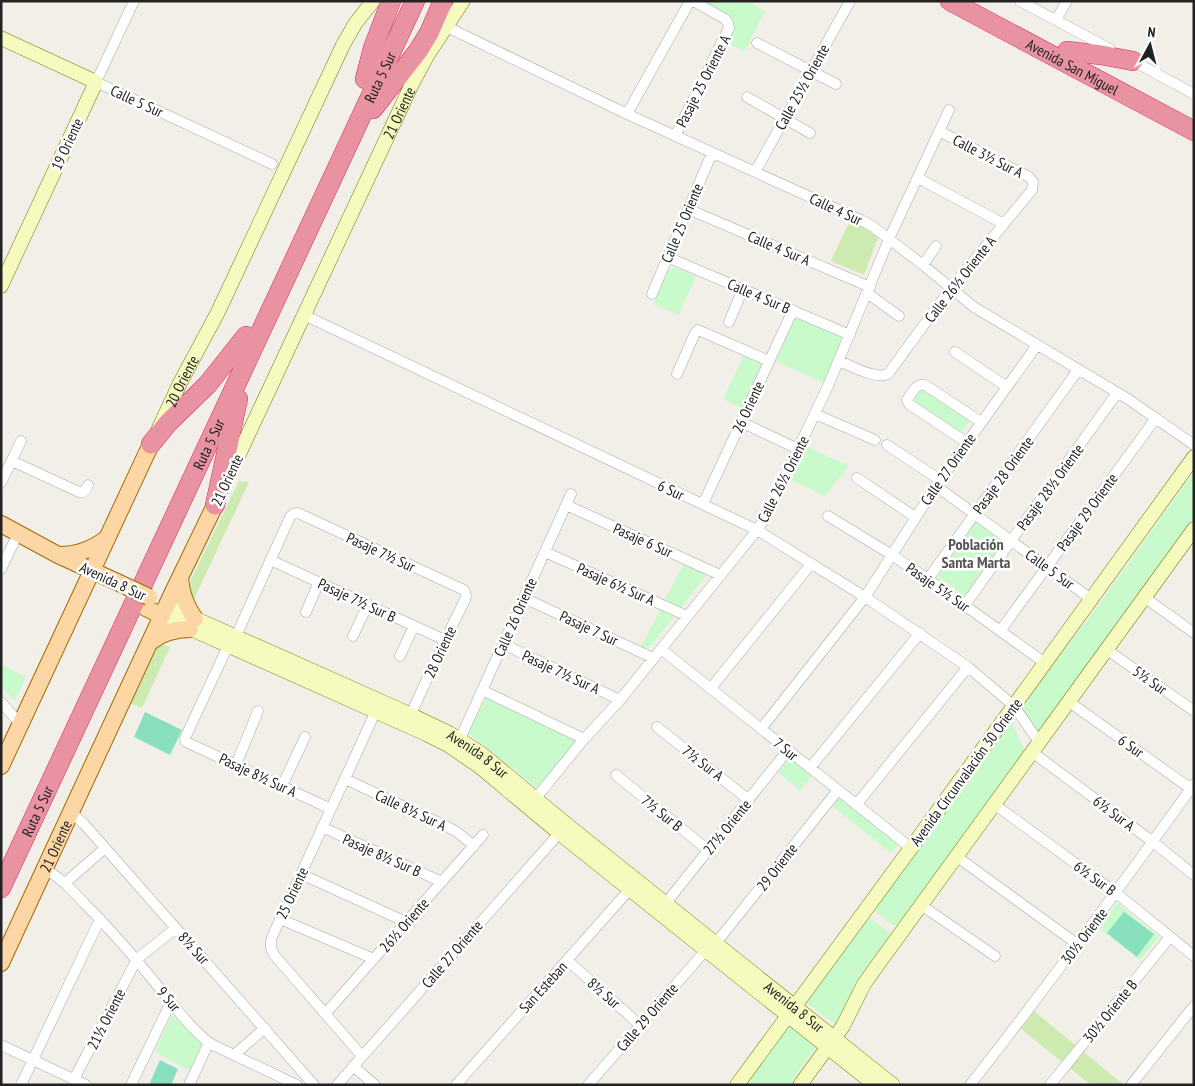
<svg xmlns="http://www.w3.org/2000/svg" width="1195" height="1086" viewBox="0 0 1195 1086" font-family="'PT Sans Narrow',sans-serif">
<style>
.grass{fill:#cdebb0}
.park{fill:#c8facc}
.pitch{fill:#88e0be}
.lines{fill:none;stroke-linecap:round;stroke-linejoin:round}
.street-casing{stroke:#a9a9a9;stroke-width:11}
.secondary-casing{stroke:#707d05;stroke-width:15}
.primary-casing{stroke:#a06b00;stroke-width:18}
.highway-casing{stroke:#dc2a67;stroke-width:20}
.street{stroke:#fff;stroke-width:10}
.secondary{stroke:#f7fabf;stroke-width:14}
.primary{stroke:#fcd6a4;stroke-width:16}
.highway{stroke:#e892a2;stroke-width:19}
.primary-bridge-casing{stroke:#a06b00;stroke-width:18;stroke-linecap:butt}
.primary-bridge{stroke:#fcd6a4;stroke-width:16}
.labels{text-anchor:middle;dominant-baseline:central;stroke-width:5;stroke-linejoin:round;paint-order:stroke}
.street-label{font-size:15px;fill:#222;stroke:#fff}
.neighbourhood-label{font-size:16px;font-weight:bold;fill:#555;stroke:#fff}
</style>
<rect width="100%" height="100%" fill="#f2efe9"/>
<path class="grass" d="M850,220L860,224L878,238L864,275L831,261Z
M239,481L249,482L194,599L191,594L188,586Z
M159,643L170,647L142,708L129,703Z
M1034,1011L1124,1085H1091L1021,1029Z"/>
<path class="park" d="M710,1H748L765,11L745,51L727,43L734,26L732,19L708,5Z
M674,267L696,276L679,315L653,304L668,271Z
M798,318L842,338L824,383L775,361L794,320Z
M744,355L763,363L742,408L723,399Z
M919,384L971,419L960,435L907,401Z
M806,446L849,466L825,496L791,480Z
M1194,472V517L1038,734L1020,708L1097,607Z
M975,520L1006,542L966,597L938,576Z
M684,563L707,574L652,645L646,648L641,647Z
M1,665L26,677L15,701L1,686Z
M487,696L577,740L538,789L468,733Z
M1010,719L1025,751L899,929L872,909Z
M790,758L812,776L800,791L778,772Z
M841,794L900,843L891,853L832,806Z
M1117,903L1159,937L1140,960L1099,928Z
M868,917L891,934L857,980L838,1026L805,1002Z
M172,1015L204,1042L190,1071L155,1052Z
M786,1024L816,1047L789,1085H743Z"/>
<path class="pitch" d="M145,712L182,730L170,755L134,737Z
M1124,912L1154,934L1137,957L1107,933Z
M160,1060L178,1069L171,1085H149Z"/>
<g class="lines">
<defs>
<path id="street" d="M134,1L96,82L272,164
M1020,1L1110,49
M1056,20L1067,1
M447,27L627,114L861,220L872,226L923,265L974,307L1128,399L1194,445
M757,43L836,84
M1133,61L1194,94
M747,97L810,133
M627,114L690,1
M675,136L729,28L728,23L725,19L693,1
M755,172L850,1
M918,178L1004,224
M688,209L870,287
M667,257L850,335
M923,265L936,246
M867,293L899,316
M652,294L712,153
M304,315L757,530L865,597L968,667L1014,706L1039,742
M729,322L743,289
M955,352L1007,387
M839,361C852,366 876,380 888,374L951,288L1032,190L1033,182L1029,177L939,131
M677,374L695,333L698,330L769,361
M815,414L875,440
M741,422L798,449
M966,442L909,404L907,400C912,393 916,383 925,385L981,422
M887,445L940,480
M12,461L79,492C85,494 86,489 88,485
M857,478L915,517
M1,483L21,441
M936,486L1091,599
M703,504L793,310
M566,505L720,575
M828,516L892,555L928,579L1045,663
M545,552L687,616
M270,560L445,640
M1,569L14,542
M928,579L1078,370
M1144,597L1194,633
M524,598L653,658
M965,605L1117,393
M306,612L319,582
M1000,631L1156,418
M236,636L290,517L293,514L298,513L464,590L466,595L465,600L445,640L411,714
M353,636L368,604
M503,644L620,700
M228,646L185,738L186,742L331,809
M661,649L911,848
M1106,649L1194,711
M400,656L414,626
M711,688L811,564
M482,690L584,739
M1068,701L1194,791
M1,702L21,725
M657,727L749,800
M761,729L865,597L936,486L1037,345
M460,739L571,494
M1032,752L1153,842L1194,875
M236,765L258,711
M810,768L920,633
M616,775L708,850
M345,779L448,827L457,832L474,846
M282,786L305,737
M536,798L584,739L620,700L757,530L765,518L828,386L889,239L949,110
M994,804L1116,893L1194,956
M856,805L968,667
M72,812L73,814L84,824L314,1085
M322,827L442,882
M956,856L1077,944
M45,869C61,878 73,891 85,904C112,931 137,960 161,990C174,1006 196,1035 213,1045L297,1085
M301,874L406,922
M65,883L105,848
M666,903L788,750
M921,905L995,956
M280,919L374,959
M716,943L838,790
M567,960L640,1025
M325,1014L483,835
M1,1045L86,1085
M234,1055L265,1028
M362,1056L275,956C270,950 270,944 272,937L376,711
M353,1066L375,1085
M74,1079L137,959L176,928
M21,1085L100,919
M131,1085L171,1002
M189,1085L209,1042
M337,1085L563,829
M456,1085L630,889
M588,1085L706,950
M970,1085C1047,987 1121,886 1194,784
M1050,1085L1170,937
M1131,1085L1194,1006"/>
<g id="secondary">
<path d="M1,38L96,82L1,286"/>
<path id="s1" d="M159,428L180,383L218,312L343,45L355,24L373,1"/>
<path id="s2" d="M225,484L412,84L427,56L463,1"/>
<path id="s3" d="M167,606L405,712L449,733L482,754L566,824L893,1085"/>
<path d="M162,616L426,734L448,745L480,767L559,833L875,1085"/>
<path d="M737,1085L911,848L1194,457"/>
<path d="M800,1085L843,1026L864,984L874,970L1194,529"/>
</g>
<g id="primary">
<path d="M1,524L58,555L117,582"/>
<path d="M59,555C77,555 93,549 107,538"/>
<path d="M180,578C181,594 186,606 195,619"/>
<path d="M144,607L162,616"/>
<path d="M150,642C162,633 175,629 190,629"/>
<path d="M1,766L151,444"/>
<path id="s4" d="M1,963L171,596L215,505"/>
</g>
<g id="highway">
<path id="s5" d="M950,1L1194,131"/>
<path d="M1067,51L1101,55L1133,61"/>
<path d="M365,79L373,48L391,1"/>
<path d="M373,109L418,51L429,33L443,1"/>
<path d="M151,444L168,423L208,384L246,336"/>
<path d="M215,505L238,399"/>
<path id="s6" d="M1,888L415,1"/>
</g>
</defs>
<use href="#street" class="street-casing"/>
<use href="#secondary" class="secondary-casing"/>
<use href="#primary" class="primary-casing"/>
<use href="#highway" class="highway-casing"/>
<use href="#street" class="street"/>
<use href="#secondary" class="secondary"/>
<use href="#primary" class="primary"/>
<use href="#highway" class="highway"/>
<defs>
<path id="primary-bridge" d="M117,582L149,597"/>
</defs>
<use href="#primary-bridge" class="primary-bridge-casing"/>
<use href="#primary-bridge" class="primary-bridge"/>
</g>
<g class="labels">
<g class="street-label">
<text stroke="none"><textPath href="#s5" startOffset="139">Avenida San Miguel</textPath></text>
<text stroke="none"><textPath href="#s6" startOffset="895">Ruta 5 Sur</textPath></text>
<text transform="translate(703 81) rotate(-63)">Pasaje 25 Oriente A</text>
<text transform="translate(802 87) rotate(-61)">Calle 25½ Oriente</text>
<text transform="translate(137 101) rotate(25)">Calle 5 Sur</text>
<text stroke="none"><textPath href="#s2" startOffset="410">21 Oriente</textPath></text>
<text transform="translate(67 144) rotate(-65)">19 Oriente</text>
<text transform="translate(988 156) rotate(27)">Calle 3½ Sur A</text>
<text transform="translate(836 209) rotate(25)">Calle 4 Sur</text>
<text transform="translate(682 223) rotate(-67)">Calle 25 Oriente</text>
<text transform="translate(779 248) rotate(23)">Calle 4 Sur A</text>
<text transform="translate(960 279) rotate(-52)">Calle 26½ Oriente A</text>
<text transform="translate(759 296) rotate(23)">Calle 4 Sur B</text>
<text stroke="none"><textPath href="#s1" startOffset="52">20 Oriente</textPath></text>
<text transform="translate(748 407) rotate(-65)">26 Oriente</text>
<text stroke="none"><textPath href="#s6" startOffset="490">Ruta 5 Sur</textPath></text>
<text transform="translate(948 469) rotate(-55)">Calle 27 Oriente</text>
<text transform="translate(1003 475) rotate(-54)">Pasaje 28 Oriente</text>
<text transform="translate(783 479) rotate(-63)">Calle 26½ Oriente</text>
<text transform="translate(227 480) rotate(-65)">21 Oriente</text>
<text transform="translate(1050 487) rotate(-54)">Pasaje 28½ Oriente</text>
<text transform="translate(671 490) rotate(25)">6 Sur</text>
<text transform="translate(1087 512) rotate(-54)">Pasaje 29 Oriente</text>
<text transform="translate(643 540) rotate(24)">Pasaje 6 Sur</text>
<text transform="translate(381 552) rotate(25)">Pasaje 7½ Sur</text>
<text transform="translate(1050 569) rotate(36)">Calle 5 Sur</text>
<text transform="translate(113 581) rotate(25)">Avenida 8 Sur</text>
<text transform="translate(616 584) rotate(24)">Pasaje 6½ Sur A</text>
<text transform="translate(938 587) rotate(35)">Pasaje 5½ Sur</text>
<text transform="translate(357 600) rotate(25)">Pasaje 7½ Sur B</text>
<text transform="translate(515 617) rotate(-66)">Calle 26 Oriente</text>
<text transform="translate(589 628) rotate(25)">Pasaje 7 Sur</text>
<text transform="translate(440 652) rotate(-65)">28 Oriente</text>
<text transform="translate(561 672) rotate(25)">Pasaje 7½ Sur A</text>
<text transform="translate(1150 680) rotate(35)">5½ Sur</text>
<text transform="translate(1131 746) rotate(35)">6 Sur</text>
<text transform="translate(786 749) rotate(39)">7 Sur</text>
<text stroke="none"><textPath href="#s3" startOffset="345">Avenida 8 Sur</textPath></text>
<text transform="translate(703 763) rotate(38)">7½ Sur A</text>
<text transform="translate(966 772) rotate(-54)">Avenida Circunvalación 30 Oriente</text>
<text transform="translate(258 775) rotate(25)">Pasaje 8½ Sur A</text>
<text transform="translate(411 810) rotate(25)">Calle 8½ Sur A</text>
<text stroke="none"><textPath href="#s6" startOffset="85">Ruta 5 Sur</textPath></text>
<text transform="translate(662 813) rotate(39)">7½ Sur B</text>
<text transform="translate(1114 813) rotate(37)">6½ Sur A</text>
<text transform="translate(727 827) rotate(-51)">27½ Oriente</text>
<text stroke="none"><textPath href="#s4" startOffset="129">21 Oriente</textPath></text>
<text transform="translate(382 855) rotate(24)">Pasaje 8½ Sur B</text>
<text transform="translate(777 867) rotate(-52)">29 Oriente</text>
<text transform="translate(1095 878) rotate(36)">6½ Sur B</text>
<text transform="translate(292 893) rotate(-65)">25 Oriente</text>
<text transform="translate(404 925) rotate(-49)">26½ Oriente</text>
<text transform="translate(1084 936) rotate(-53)">30½ Oriente</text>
<text transform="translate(194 948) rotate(48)">8½ Sur</text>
<text transform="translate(452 954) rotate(-49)">Calle 27 Oriente</text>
<text transform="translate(543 987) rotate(-48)">San Esteban</text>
<text transform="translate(604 993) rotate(41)">8½ Sur</text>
<text transform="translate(169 999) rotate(50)">9 Sur</text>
<text stroke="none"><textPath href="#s3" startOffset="750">Avenida 8 Sur</textPath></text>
<text transform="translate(1110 1011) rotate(-51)">30½ Oriente B</text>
<text transform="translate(647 1017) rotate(-49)">Calle 29 Oriente</text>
<text transform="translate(106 1019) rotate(-63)">21½ Oriente</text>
</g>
<g class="neighbourhood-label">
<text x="976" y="544">Población<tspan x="976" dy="18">Santa Marta</tspan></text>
</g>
</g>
<rect width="1195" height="1086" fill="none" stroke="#222222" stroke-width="5"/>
<g transform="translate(1150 45) rotate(7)" stroke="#ffffff" stroke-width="4" paint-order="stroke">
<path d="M0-4L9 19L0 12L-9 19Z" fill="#222222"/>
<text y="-8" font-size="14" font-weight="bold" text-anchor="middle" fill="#222222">N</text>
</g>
</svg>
